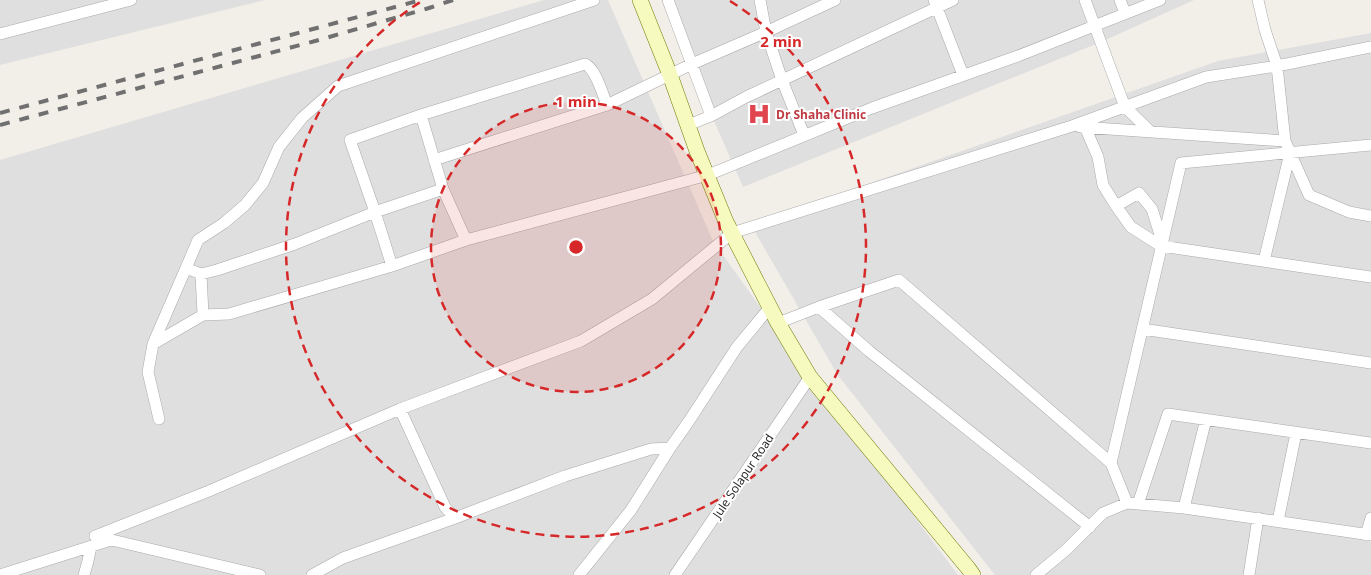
<svg xmlns="http://www.w3.org/2000/svg" width="1371" height="575" viewBox="0 0 1371 575" font-family="'Open Sans',sans-serif">
<style>
.residential{fill:#e0dfdf}
.lines{fill:none;stroke-linecap:round;stroke-linejoin:round}
.street-casing{stroke:#a9a9a9;stroke-width:12}
.secondary-casing{stroke:#707d05;stroke-width:16}
.street{stroke:#fff;stroke-width:11}
.secondary{stroke:#f7fabf;stroke-width:15}
.rail{stroke:#707070;stroke-width:4;stroke-dasharray:10 10;stroke-linecap:butt}
.ring{fill:none;stroke:#d62828;stroke-width:2.5;stroke-dasharray:9 6}
.labels{text-anchor:middle;dominant-baseline:central;stroke-width:4;stroke-linejoin:round;paint-order:stroke}
.health-label{font-size:12px;font-weight:bold;fill:#be3a42;stroke:#fff;text-anchor:start}
.street-label{font-size:12px;fill:#222;stroke:#fff}
.centre{fill:#d62828;stroke:#fff;stroke-width:2.5}
.ring-label{font-size:15px;text-anchor:middle;font-weight:bold;fill:#d62828;stroke:#fff;stroke-width:4;stroke-linejoin:round;paint-order:stroke}
</style>
<rect width="100%" height="100%" fill="#f2efe9"/>
<path class="residential" d="M0,0H265L0,65Z
M544,0H608L713,241L810,377L958,575H0V160Z
M661,0H1194L1101,42L743,187Z
M1371,33V575H995L837,374L751,225L1218,61Z"/>
<g class="lines">
<defs>
<path id="street" d="M668,0L711,116
M934,0L963,75
M1085,0L1125,107L1151,132
M1120,0L1125,13
M1258,0L1265,30L1277,66L1285,141
M0,34L131,0
M421,115L443,189L466,240
M688,125L711,116L746,97L953,0
M1080,127L1285,141L1309,195L1349,212L1371,216
M1085,127L1098,157L1103,185L1116,206L1131,227L1161,246L1371,277
M804,135L782,80L766,32L835,0
M434,160L607,105L692,64L766,32L760,0
M443,189L375,212L295,244L217,270L201,274L186,268L198,240L224,223L245,205L263,183L279,147L302,118L338,86L594,0
M1116,206L1139,193L1152,209L1162,241
M1264,261L1290,153
M392,266L375,212L350,140L421,115L585,64C596,69 602,93 607,105
M201,274L203,315
M819,307L869,351L1090,527
M778,323L819,307L899,280L1111,463L1127,503
M1142,329L1371,363
M153,344L203,315L229,314L392,266L466,240L708,175L872,108L1018,56L1160,0
M400,409L445,507L455,518
M159,419L148,372L153,344L186,268
M1111,463L1181,163L1371,145
M1138,504L1168,414L1371,443
M1184,508L1206,419
M1278,521L1296,433
M1366,535L1371,518
M95,536L209,491L400,409L581,341L652,299L732,233L1072,126L1206,77L1277,66L1371,47
M95,536L260,575
M0,575L111,540
M84,575L88,561L91,546
M312,575L343,558L455,518L565,476L651,449L670,448
M579,575L631,510L670,448L689,421L737,347L770,307
M675,575L810,377
M1036,575L1066,550L1103,513L1127,503L1184,508L1371,535
M1249,575L1258,518"/>
<path id="secondary" d="M640,0L670,75L697,151L726,222L778,323L810,377L968,568L973,575"/>
</defs>
<use href="#street" class="street-casing"/>
<use href="#secondary" class="secondary-casing"/>
<use href="#street" class="street"/>
<use href="#secondary" class="secondary"/>
<path class="rail" d="M0,113L421,0
M0,125L319,40L429,8L453,0"/>
</g>
<circle cx="576" cy="247" r="145" fill="#d62828" fill-opacity=".12"/>
<g class="ring">
<circle cx="576" cy="247" r="145"/>
<path d="M730 1A290 290 0 1 1 422 1"/>
</g>
<defs>
<symbol id="hospital-bare" viewBox="-9 -9 18 18"><path d="M-5-5h3v3.5h4V-5h3V5h-3V1.5h-4V5h-3Z" fill="#e0444e" stroke="#fff" stroke-width="2.5" paint-order="stroke"/></symbol>
</defs>
<g fill-rule="evenodd">
<use href="#hospital-bare" x="743" y="98" width="32" height="32"/>
</g>
<g class="labels">
<g class="health-label">
<text x="776" y="114">Dr Shaha Clinic</text>
</g>
<g class="street-label">
<text transform="translate(743 476) rotate(-56)">Jule Solapur Road</text>
</g>
</g>
<circle cx="576" cy="247" r="8" class="centre"/>
<g class="ring-label">
<text x="781" y="47">2 min</text>
<text x="576" y="107">1 min</text>
</g>
</svg>
